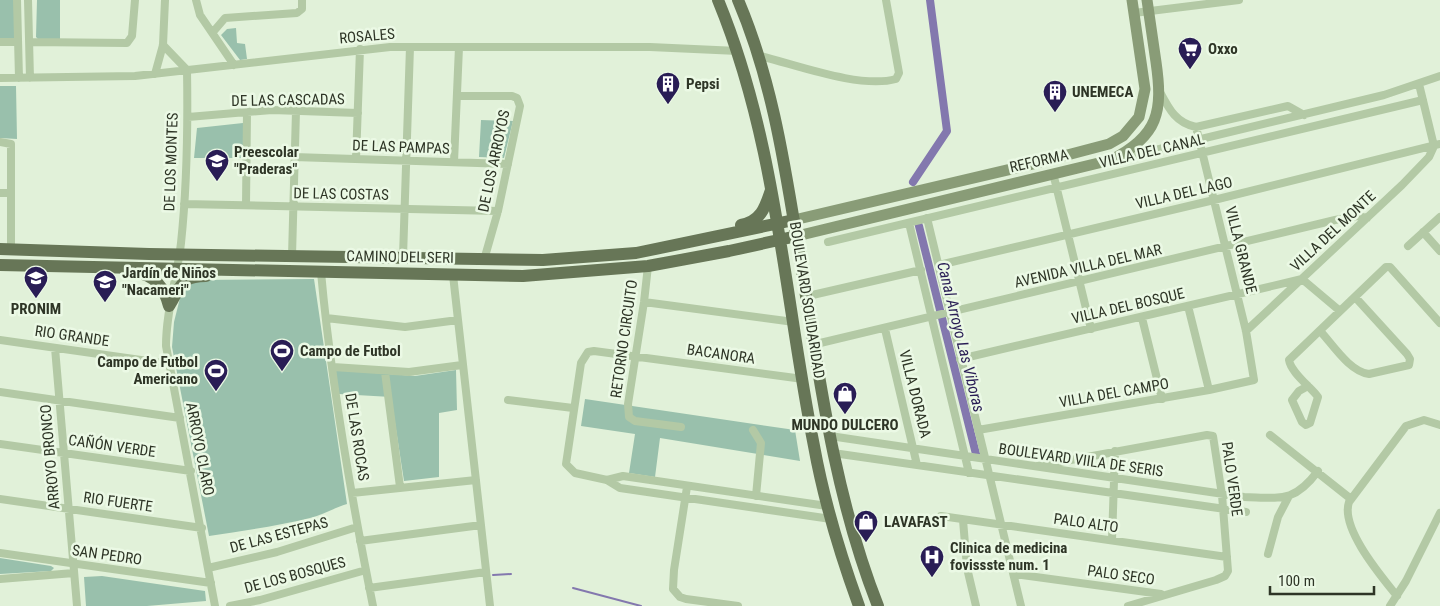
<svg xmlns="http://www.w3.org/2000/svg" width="1440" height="606" viewBox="0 0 1440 606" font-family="'Roboto Condensed',sans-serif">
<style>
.green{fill:#99c0ac}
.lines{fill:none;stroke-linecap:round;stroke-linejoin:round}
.stream{stroke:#8378ae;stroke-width:2}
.canal{stroke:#8378ae;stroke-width:8}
.minor{stroke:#b3c9a5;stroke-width:8}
.secondary{stroke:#899c77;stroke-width:11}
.primary{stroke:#677657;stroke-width:12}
.labels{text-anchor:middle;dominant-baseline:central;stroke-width:5;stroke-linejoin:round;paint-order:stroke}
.street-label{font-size:15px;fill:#2e3526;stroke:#ebf9e5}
.poi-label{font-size:15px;font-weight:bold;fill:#2e3526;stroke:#ebf9e5;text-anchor:start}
.water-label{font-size:16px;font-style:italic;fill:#291d55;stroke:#ebf9e5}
</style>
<rect width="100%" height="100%" fill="#e1f1d9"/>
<path class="green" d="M0,0H15L16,40H0Z
M37,0H60V40H39L36,37Z
M236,28L237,43L245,44L247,59L240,60L221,35L227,29Z
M0,86H16L17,139L0,138Z
M481,120L513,121L504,158L479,157Z
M243,123V158H194L197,128Z
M314,279L347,504C334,508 323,515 310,518C277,526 243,531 209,536L172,347L174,322L182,290L197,280Z
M335,370L415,376L456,370L457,410L439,413V477L404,481L391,397L339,394Z
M585,399L795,430L800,461L660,438L655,477L629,473L635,434L581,426Z
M0,558L51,566L54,568L51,571L0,574Z
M102,576L205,591L206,601L147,606H86L84,577Z"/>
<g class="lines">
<path class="stream" d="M493,575L511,574
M573,588L641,606"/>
<path class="canal" d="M913,182L947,131L930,0
M919,226L976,454"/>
<path class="minor" d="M17,0L19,78
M28,0L30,78
M196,0L200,15L234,65
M1134,13L1239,0
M213,32L225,18L297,13L302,9V0
M0,42H18
M30,42L127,43L132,36L135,0
M163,45L187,70C188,128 187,186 181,243C177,278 166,311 166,346L215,606
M760,56C797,65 860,89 896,79L899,73L886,0
M155,74L163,45L165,0
M0,78L135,76L390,47H650L738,51
M1419,84L1434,146
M1160,92C1169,109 1176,123 1196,127L1288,106L1304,115
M457,96H512L517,98L520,106L498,211L484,260
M188,117L272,110L358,113
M0,142L11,144V249
M294,157L508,164
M356,159L360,49
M1118,159L1384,95L1440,76
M454,162L459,47
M1053,173L1091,329
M0,193H11
M184,204L498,211
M246,205L247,112
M927,218L1021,606
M909,223L969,473
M1423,232L1440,251
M828,242L1423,100
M1408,246L1440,217
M292,256L296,111
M403,257L410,47
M939,265L1214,200L1440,144
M648,266L644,302L628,404L629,417L635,421L681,427
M321,272C331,384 351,496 373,606
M453,275L490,606
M808,296L921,270
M644,302L794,322
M1188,306L1209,390
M326,318L405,327L458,320
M1142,318L1162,399
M885,329L917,465
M1246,331L1402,185L1429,157L1434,146
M1321,332C1333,345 1350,372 1369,374L1409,365L1410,359L1407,354L1355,297
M0,340L169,364
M816,344L1335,220L1357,216L1367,218
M55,348L77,606
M960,359L1302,279L1340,311
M333,367L409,372L462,365
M385,372L400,487
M803,379L594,351L588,352L581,363L566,464L575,473L607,480L620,488L831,519
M1308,386L1299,391L1292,400L1302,422L1306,425L1310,423L1318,397C1311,387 1291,373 1289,360L1386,267H1390L1440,323
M0,392L180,418
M508,400L573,408
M753,430L761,443L756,496
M978,430L1209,390L1254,380L1246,331L1196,127
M1270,435L1351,499
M830,436L1244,497C1281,498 1294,503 1318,471
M0,444L191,471
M833,453L1246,512
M1038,466L1207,435L1213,436L1222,495L1228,571L1225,576L1216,580L1128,606
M607,480L623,476L827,506
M687,487L674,570L673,589L680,597L686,599L738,606
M352,493L476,480
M0,499L202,528
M941,516L1227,557
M963,520L967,568L976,606
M1112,540L1115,451
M360,541L481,525
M0,553L211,583
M1268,554L1278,517L1289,496
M208,568L277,552L357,527
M1014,574L1161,594
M0,579L74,573
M369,588L486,572
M1397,596C1381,576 1340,528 1349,502L1406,426L1424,420L1440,425
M230,606L260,600L366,570
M1390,606L1406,581L1440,513"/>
<path class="secondary" d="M794,220L1033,164L1109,144L1123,136L1139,117L1145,89L1132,0
M797,236L1111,160C1159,136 1163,111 1156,62C1153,41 1150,20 1147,0"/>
<path class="primary" d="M718,0C777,143 784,296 814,446C824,501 840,554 859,606
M738,0C770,75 783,154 796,234C817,359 831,487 878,606
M741,225C761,221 765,208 771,190
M0,249L149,254L543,260L636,253L794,220
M0,265L523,276L648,266L729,251L797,236
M135,272C155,275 164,287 169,306
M169,306C181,287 180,276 206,276"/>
</g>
<defs>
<symbol id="supermarket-pin" viewBox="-11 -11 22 30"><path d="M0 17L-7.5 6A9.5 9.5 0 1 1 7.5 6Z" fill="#291d55" stroke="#ebf9e5"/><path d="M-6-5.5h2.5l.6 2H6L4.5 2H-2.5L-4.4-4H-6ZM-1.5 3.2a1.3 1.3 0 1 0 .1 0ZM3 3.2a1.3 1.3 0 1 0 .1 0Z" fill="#fff"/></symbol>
<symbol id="building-pin" viewBox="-11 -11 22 30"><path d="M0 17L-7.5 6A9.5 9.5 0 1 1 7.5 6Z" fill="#291d55" stroke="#ebf9e5"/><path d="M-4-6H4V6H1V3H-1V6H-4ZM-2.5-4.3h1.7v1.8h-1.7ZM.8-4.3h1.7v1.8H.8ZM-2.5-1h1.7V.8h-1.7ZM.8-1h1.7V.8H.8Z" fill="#fff"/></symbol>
<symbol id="school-pin" viewBox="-11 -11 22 30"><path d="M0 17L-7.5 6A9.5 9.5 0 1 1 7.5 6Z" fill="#291d55" stroke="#ebf9e5"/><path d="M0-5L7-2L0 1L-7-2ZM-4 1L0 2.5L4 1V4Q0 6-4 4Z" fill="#fff"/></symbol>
<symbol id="stadium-pin" viewBox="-11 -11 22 30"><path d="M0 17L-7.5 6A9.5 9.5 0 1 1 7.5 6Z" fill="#291d55" stroke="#ebf9e5"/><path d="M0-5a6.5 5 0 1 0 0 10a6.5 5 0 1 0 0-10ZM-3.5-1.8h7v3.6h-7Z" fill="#fff"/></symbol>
<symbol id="shop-pin" viewBox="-11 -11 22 30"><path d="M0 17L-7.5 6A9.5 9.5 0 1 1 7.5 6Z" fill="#291d55" stroke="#ebf9e5"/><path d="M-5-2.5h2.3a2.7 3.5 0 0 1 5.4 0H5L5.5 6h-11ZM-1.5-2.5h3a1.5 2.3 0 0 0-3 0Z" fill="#fff"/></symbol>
<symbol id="hospital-pin" viewBox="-11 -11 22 30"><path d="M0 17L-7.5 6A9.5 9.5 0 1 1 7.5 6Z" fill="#291d55" stroke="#ebf9e5"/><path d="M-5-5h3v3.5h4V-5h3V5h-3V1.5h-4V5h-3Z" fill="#fff"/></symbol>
</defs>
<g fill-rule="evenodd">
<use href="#supermarket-pin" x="1176" y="35" width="28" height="38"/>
<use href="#building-pin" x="654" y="70" width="28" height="38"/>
<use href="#building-pin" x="1041" y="78" width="28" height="38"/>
<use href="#school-pin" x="203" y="147" width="28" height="38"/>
<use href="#school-pin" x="22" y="264" width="28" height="38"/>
<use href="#school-pin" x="91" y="268" width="28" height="38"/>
<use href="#stadium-pin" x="268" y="337" width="28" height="38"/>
<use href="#stadium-pin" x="202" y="357" width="28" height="38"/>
<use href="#shop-pin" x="831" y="380" width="28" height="38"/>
<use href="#shop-pin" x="852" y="508" width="28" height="38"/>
<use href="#hospital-pin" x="918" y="543" width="28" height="38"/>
</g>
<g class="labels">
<g class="street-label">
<text transform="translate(367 36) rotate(-5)">ROSALES</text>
<text transform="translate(288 100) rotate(-1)">DE LAS CASCADAS</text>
<text transform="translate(401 147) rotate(2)">DE LAS PAMPAS</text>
<text transform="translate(1152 151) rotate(-13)">VILLA DEL CANAL</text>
<text transform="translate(494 161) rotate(-78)">DE LOS ARROYOS</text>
<text transform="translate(1039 161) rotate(-13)">REFORMA</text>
<text transform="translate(171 162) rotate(-88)">DE LOS MONTES</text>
<text transform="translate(1184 193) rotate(-13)">VILLA DEL LAGO</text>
<text transform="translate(341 194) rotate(1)">DE LAS COSTAS</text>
<text transform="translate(1333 231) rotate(-43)">VILLA DEL MONTE</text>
<text transform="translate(1241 250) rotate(76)">VILLA GRANDE</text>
<text transform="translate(400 257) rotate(1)">CAMINO DEL SERI</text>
<text transform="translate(1088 266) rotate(-13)">AVENIDA VILLA DEL MAR</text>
<text transform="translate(807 300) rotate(81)">BOULEVARD SOLIDARIDAD</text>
<text transform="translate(1128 306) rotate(-13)">VILLA DEL BOSQUE</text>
<text transform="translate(72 336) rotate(8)">RIO GRANDE</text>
<text transform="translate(624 339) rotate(-82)">RETORNO CIRCUITO</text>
<text transform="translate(721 354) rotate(8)">BACANORA</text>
<text transform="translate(1114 393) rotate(-10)">VILLA DEL CAMPO</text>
<text transform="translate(915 394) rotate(76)">VILLA DORADA</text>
<text transform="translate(357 437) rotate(81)">DE LAS ROCAS</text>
<text transform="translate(112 446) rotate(8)">CAÑÓN VERDE</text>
<text transform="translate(200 449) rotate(79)">ARROYO CLARO</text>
<text transform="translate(50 457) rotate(-95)">ARROYO BRONCO</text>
<text transform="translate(1081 460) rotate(8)">BOULEVARD VIILA DE SERIS</text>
<text transform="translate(1232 479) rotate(82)">PALO VERDE</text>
<text transform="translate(118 502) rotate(8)">RIO FUERTE</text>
<text transform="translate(1086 523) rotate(8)">PALO ALTO</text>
<text transform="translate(279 535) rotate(-15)">DE LAS ESTEPAS</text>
<text transform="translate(107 555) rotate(8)">SAN PEDRO</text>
<text transform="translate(295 575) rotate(-15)">DE LOS BOSQUES</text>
<text transform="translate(1121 575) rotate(8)">PALO SECO</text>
</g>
<g class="poi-label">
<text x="1208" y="49">Oxxo</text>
<text x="686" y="84">Pepsi</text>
<text x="1072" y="92">UNEMECA</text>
<text x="234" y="152">Preescolar<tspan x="234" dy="17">"Praderas"</tspan></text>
<text x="122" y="273">Jardín de Niños<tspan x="122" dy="17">"Nacameri"</tspan></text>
<text x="36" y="309" text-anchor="middle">PRONIM</text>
<text x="300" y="351">Campo de Futbol</text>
<text x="198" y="362" text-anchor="end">Campo de Futbol<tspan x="198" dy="17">Americano</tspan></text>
<text x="845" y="425" text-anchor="middle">MUNDO DULCERO</text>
<text x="884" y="522">LAVAFAST</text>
<text x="950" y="548">Clinica de medicina<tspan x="950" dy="17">fovissste num. 1</tspan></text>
</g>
<g class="water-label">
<text transform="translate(961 337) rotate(76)">Canal Arroyo Las Viboras</text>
</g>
</g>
<path d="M1270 586v8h104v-8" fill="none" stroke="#2e3526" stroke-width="2.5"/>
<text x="1278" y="586" font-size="15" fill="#2e3526" stroke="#ebf9e5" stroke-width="4" paint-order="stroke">100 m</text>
</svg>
